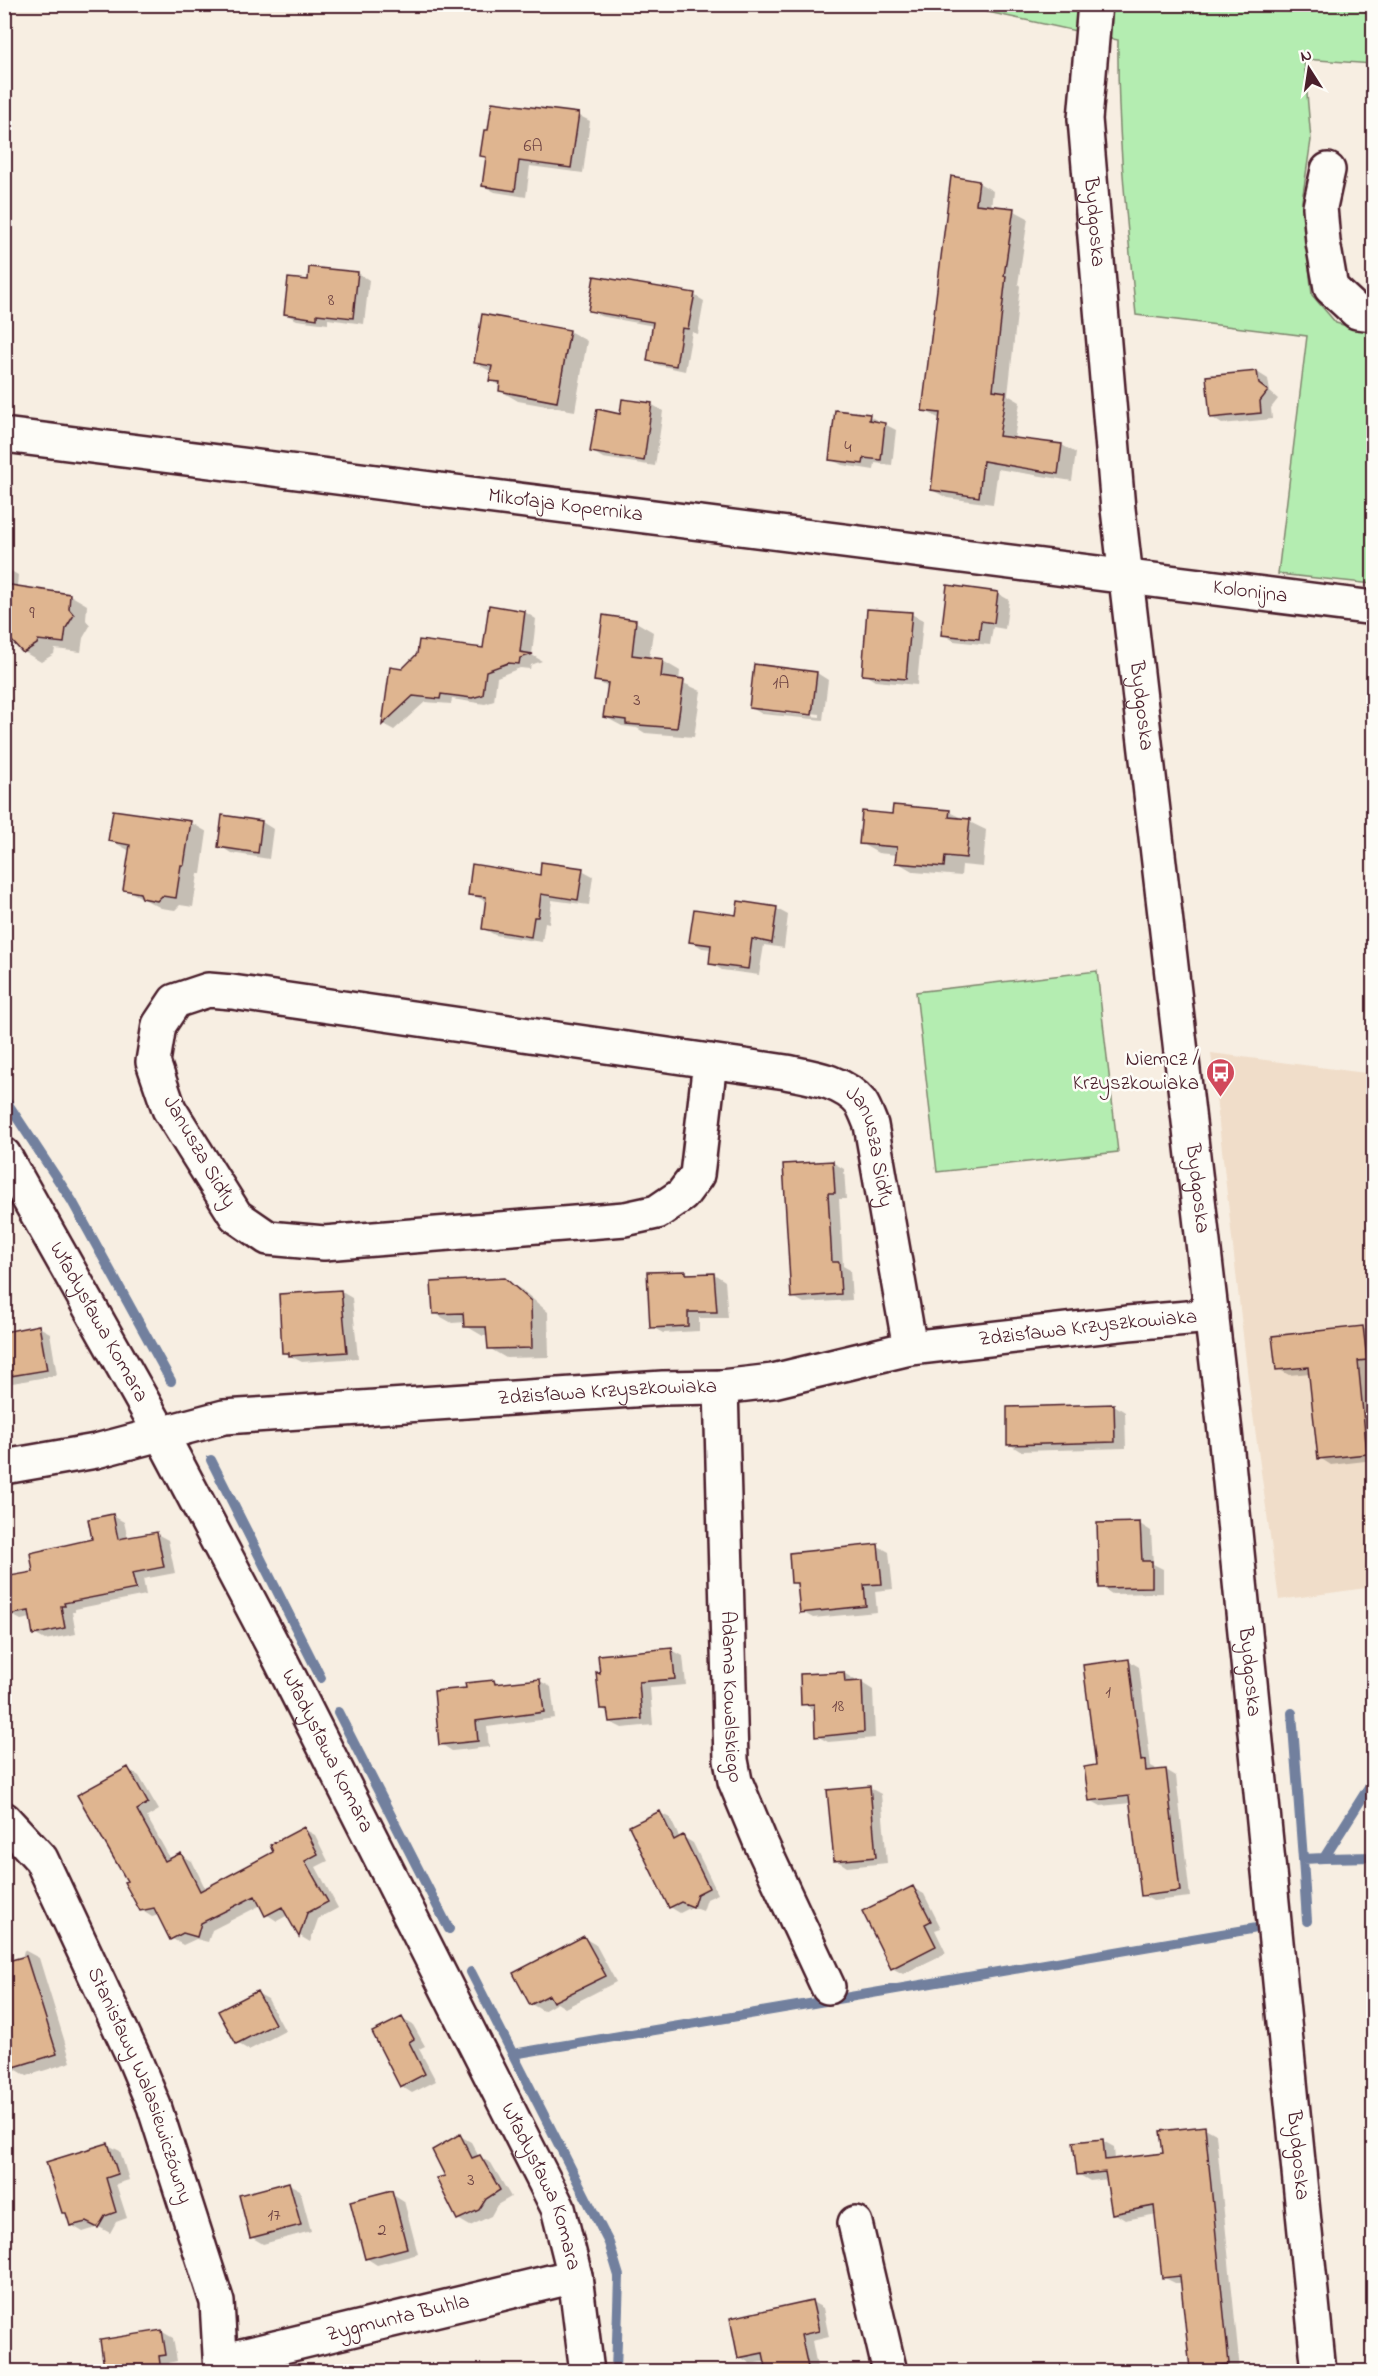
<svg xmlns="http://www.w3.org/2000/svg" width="1378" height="2376" viewBox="0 0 1378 2376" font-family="'Indie Flower',sans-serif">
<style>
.built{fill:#f0ddc9}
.green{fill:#b4edb1;stroke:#7f866e;stroke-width:1.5}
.shadow{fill:#0003;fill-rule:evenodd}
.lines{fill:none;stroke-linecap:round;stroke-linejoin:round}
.stream{stroke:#72809e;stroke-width:10}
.building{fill:#dfb590;stroke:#4a1f2b;stroke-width:1.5}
.minor-casing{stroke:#4a1f2b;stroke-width:38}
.minor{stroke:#fdfcf7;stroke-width:33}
.labels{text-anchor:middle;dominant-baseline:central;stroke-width:5;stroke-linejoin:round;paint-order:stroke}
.number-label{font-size:18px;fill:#6f4444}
.street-label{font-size:21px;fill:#4a1f2b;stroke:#fdfcf7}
.poi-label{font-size:21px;fill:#4a1f2b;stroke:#fdfcf7;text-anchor:end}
</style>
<rect width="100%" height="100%" fill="#f7eee2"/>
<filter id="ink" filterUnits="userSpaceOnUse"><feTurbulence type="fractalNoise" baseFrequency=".0167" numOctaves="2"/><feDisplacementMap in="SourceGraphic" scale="12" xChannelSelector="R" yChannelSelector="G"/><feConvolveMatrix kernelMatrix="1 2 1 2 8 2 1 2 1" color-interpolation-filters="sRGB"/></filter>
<g filter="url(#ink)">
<path class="built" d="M1211,1053L1373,1074V1587L1279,1600L1248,1379Z"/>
<path class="green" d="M955,5H1373V64L1304,59L1311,140L1302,201L1312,295L1336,323L1373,333V584L1278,574L1307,336L1136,315C1127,223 1117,133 1118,40Z
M1097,971L1118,1152L937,1172L916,992Z"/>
<path class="shadow" d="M578,115L590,121L583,173L530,166L526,197L495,192L483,186L487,158L482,155Z
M979,183L993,191L991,207L1013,210L1028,218L1018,284L1020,286L1008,395L1020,402L1014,439L1062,445L1076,453L1072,481L998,469L993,504L947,498L932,490L940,419L924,410Z
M358,273L369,280L364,324L328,319V324L297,320L285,314L309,282Z
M694,295L704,301L698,334L692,332L685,371L658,365L648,360L654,326L600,316L590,310Z
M569,331L587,341L575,411L518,401L501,391V386L491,380L492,372L475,363Z
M1257,372L1268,379L1270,392L1278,399L1271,408L1272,419L1222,424L1211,417Z
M651,404L663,411L655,466L603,458L591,451L621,416Z
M869,416L896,430L892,465L875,463L874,470L842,465L830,459Z
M4,567L18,575L17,586L70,595L87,605L86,620L90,626L83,638L81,652L55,649L54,654L41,662L24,652L13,632L4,631Z
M997,593L1009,600L1005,629L993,627L990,645L954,641L943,634Z
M490,607L525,612L536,619L532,655L542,661L531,665L530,669L520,668L497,677L494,701L485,704L452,699L451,704L425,702L394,730L383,724L391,669L403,670L485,650Z
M911,614L923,620L917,685L875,681L864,674Z
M604,617L636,622L653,632L649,659L663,661L680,671L679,681L701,691L694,737L645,733L637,728L622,726L605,717L609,688L595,680Z
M817,673L828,680L823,720L762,714L750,707ZM761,708L820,714V717L761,711Z
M949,812L986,830L983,867L962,865L961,876L914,872L897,862V855L878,853L860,843L893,816Z
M190,822L207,832L201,874H198L193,907L180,905L175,910L161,908L125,889L130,851L110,840Z
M262,822L273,829L269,859L231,853L220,846Z
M582,870L593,876L589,905L552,900L549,923L545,922L542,942L495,935L484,929L487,902L470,894L541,876Z
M739,903L777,909L788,915L784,948L764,945L759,975L722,970L710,963L712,949L702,948L691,941L737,917Z
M832,1162L844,1169L846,1199H839L843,1266L850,1270L852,1300L804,1303L793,1297Z
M686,1272L690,1275L714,1274L725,1281L728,1318H699V1331L663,1333L652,1327Z
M504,1280L522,1290L548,1312L549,1357L506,1358L489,1348L488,1336H483L466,1326V1322L452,1323L434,1313Z
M340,1291L352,1298L358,1358L302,1362L284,1353Z
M39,1327L50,1333L57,1375L7,1384L4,1383V1333Z
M1363,1328L1374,1334V1366L1369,1367L1374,1418V1460L1331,1465L1320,1458L1311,1373L1289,1375L1278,1369Z
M1114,1405L1125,1412L1126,1448L1020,1451L1009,1444L1008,1408Z
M113,1516L124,1522L128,1539L157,1534L168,1540L175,1573L143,1579L146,1595L75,1609V1612H72L76,1634L45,1640L34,1634L31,1618L21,1620L10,1614L35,1573L94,1541Z
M1140,1524L1151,1531L1153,1564L1163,1569V1593L1112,1594L1101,1587Z
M878,1546L889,1552L893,1589L875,1591L877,1612L813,1618L802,1612L799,1586L793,1582Z
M672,1650L683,1656L686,1685L650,1688L653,1725L622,1728L610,1722L609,1713L601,1708V1676Z
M1129,1661L1139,1667L1151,1766L1155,1768L1156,1771L1166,1770L1176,1776L1190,1897L1153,1901L1142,1895L1131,1803L1101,1806L1090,1800L1097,1767Z
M844,1673L855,1680V1683H862L873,1690L875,1738L828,1742L817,1736L816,1711L803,1704Z
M494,1681L501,1685L540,1681L551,1687L555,1718L487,1727L489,1747L452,1751L441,1744L468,1689Z
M128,1769L139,1776L159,1810L147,1817L171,1860L180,1855L192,1861L206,1890L275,1853L304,1829L315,1835L328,1861L316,1867L338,1908L318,1919L310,1942L300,1936L288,1915L277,1921L266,1914L261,1905L212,1930L208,1942L196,1939L183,1945L171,1938L159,1915L152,1917L141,1910L129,1881Z
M870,1788L881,1794L887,1863L847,1867L836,1860Z
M660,1813L670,1818L680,1839L683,1837L693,1843L718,1894L707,1899L703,1911L692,1907L680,1913L670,1907Z
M913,1888L924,1894L941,1928L935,1930L946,1953L903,1974L892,1968Z
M584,1938L596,1945L616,1982L565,2008L557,2003L543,2011L531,2004Z
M24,1950L39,1958L71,2062L27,2076L12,2067L7,2050L4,2049V2035Z
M257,1993L268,1999L285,2031L249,2050L237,2043Z
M402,2019L413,2025L425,2046L419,2049L436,2081L412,2093L401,2086Z
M1205,2128L1216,2134L1240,2370L1227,2372H1197L1192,2368L1182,2283H1175L1163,2277L1157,2214L1125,2220L1114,2213L1108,2179L1090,2181L1078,2174L1103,2141L1114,2147L1115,2160L1164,2154Z
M460,2136L471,2142L479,2157L491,2163L511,2197L497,2205L491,2216L470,2226L458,2219L438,2179L447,2177Z
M108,2145L120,2151L129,2180L116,2184L127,2218L116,2222L110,2233L99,2227L83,2232L71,2225L68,2215L64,2212Z
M289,2184L300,2190L311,2231L263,2244L251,2237Z
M393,2194L404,2201L418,2254L377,2265L366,2258Z
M812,2302L823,2308L829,2337L812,2341L818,2372H768L766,2361L751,2364L740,2357Z
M161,2331L173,2338L177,2361L169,2363L171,2372H109L106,2366Z
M530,2367L538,2372H507Z"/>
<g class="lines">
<path class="stream" d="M4,1098L72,1201L171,1381
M211,1460L321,1678
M338,1712L449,1929
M1292,1713L1303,1859
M1324,1858L1374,1857
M1307,1921L1303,1859L1324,1858L1374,1779
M471,1972L609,2243L619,2276L616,2372
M513,2054L1257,1928"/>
</g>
<path class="building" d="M492,102L579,113L571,168L519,161L515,191L482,186L486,157L480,156L484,130H488Z
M951,176L979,181L976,204L1014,208L1004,276H1006L993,390L1006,392L999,436L1062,444L1058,474L983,461L979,497L931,490L940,413L922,411Z
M309,267L358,272L353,318L317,314V319L284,314L288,278L308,280Z
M594,276L695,293L688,329L682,328L676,366L647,361L653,322L588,311Z
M482,314L570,330L557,402L499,391L500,382L489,381L492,366L474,363Z
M1257,371L1259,384L1268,391L1260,401L1261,413L1210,418L1206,376Z
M622,399L652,403L644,461L590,452L597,409L620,414Z
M835,410L870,414L869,420L885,423L881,460L864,458L863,464L829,460Z
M4,584L70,594L69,609L74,615L66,628L64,643L38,640L37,644L23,653L10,639L4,629Z
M947,585L998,592L994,623L981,621L979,639L941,635Z
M489,605L525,611L520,652L533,654L520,658L519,664L508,663L486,671L483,695L472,698L441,694L440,699L413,696L382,725L390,667L402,669L417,654L419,640L483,648Z
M867,609L912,612L906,679L862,675Z
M603,615L636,620L632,655L663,659L661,677L684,680L677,728L626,724V720L603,717L608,683L594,681Z
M754,664L817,672L812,715L749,708Z
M893,805L950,810L949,817L970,819L966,858L945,856L944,867L895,863L897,847L859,844L862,811L892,814Z
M113,810L191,821L184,865H181L176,898L162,896L157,901L142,898L140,893L123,890L130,845L108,841Z
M222,815L262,821L258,853L218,847Z
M541,862L583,868L578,900L541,894L538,917H534L531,937L482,929L486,897L468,895L472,864L540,875Z
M738,901L777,907L772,943L752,939L748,969L709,964L711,945L689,942L694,909L736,915Z
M833,1161L835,1193H828L832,1262H839L841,1294L791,1298L783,1164Z
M686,1271V1274L714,1273L717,1312H688V1326L650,1328L647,1272Z
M505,1278L531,1301L532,1348L488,1349L486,1327H464L463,1313L433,1314L431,1282Z
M341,1290L347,1352L289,1356V1353H282L279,1294Z
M39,1325L47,1370L4,1377V1332Z
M1363,1326L1367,1360L1358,1361L1367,1454L1318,1459L1308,1367L1276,1370L1272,1336Z
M1114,1404L1115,1442L1007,1445V1407Z
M113,1514L118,1539L157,1532L164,1567L132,1573L136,1589L64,1603L65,1606H61L65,1628L33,1635L29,1611L8,1615L4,1577L33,1572L30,1553L92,1539L88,1519Z
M1140,1522L1142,1561H1152V1587L1099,1588L1097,1523Z
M878,1544L882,1584L864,1585L866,1606L800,1613L797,1583H791L789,1553Z
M672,1648L675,1679L639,1682L642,1719L609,1722L607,1709H600L596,1672L600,1674L598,1655Z
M1129,1659L1141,1761L1145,1760L1146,1771L1166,1769L1180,1891L1141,1896L1129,1796L1089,1801L1084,1767L1096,1765L1083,1665Z
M844,1672L845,1682L862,1681L864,1732L815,1737L814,1704L801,1705L800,1674Z
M540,1679L544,1712L476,1721L478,1741L439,1745L434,1691L466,1688L465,1683L494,1680L495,1684Z
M128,1767L148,1803L137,1810L165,1861L181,1853L200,1891L273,1852L270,1845L304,1827L318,1854L305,1861L328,1902L307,1913L299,1937L282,1907L265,1916L255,1896L201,1923L197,1937L183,1933L170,1940L154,1908L140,1911L124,1882L127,1881L77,1795Z
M870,1786L876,1857L834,1861L827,1790Z
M660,1811L674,1840L683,1835L709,1888L697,1894L693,1907L681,1902L669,1908L629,1826Z
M913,1886L931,1921L925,1924L936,1946L891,1969L862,1911Z
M584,1936L606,1976L553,2002L549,1995L530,2005L513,1973Z
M26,1956L57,2054L11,2068L4,2046V1962Z
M257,1991L275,2024L236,2044L218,2011Z
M402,2017L414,2039L409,2042L425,2074L400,2087L372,2032Z
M1205,2126L1229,2364L1190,2369L1180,2276L1162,2278L1154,2206L1112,2214L1105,2172L1077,2175L1073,2142L1103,2139L1105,2160L1163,2153L1160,2131Z
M460,2134L472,2158L480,2155L500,2190L486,2199L479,2210L457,2220L436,2178L445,2176L432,2150Z
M108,2143L118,2174L106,2178L116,2212L105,2216L98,2228L86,2222L70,2226L66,2213H62L46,2162Z
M289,2182L301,2225L250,2238L239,2195Z
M392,2190L407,2248L365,2259L350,2201Z
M812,2300L819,2331L801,2335L809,2372H767L763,2353L738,2358L730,2318Z
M162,2330L166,2355L159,2356L161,2372H109L108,2366L104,2367L100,2340Z"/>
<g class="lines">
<defs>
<g id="minor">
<path id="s1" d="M1095,4L1085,119L1118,509L1225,1432L1319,2372"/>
<path d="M1328,170L1320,207L1323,242L1331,288L1357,312L1374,314"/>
<path id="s2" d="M4,435L1374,608"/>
<path id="s3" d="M710,1061L697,1175L682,1195L657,1212L625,1219L324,1243L268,1238L236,1216L169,1109L153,1062L159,1025L175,1001L208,990L232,992L786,1072C811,1077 843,1081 861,1103C865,1109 868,1118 871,1125L910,1348"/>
<path id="s4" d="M4,1155L160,1432L280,1659L558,2208L575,2276L587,2372"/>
<path id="s5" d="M721,1387L731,1760L735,1781L760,1841L828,1987"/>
<path id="s6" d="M4,1467L96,1451L224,1417L663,1388L721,1387L773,1381L910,1348L1128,1323L1212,1316"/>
<path id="s7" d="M4,1819L41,1859L134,2058L154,2106L217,2302L221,2372"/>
<path d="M855,2223L890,2372"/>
<path id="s8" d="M221,2361L575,2276"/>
</g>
</defs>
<use href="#minor" class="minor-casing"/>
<use href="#minor" class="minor"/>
</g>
</g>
<defs>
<symbol id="bus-pin" viewBox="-11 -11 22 30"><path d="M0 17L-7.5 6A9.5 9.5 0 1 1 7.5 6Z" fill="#d1495b" stroke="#fdfcf7"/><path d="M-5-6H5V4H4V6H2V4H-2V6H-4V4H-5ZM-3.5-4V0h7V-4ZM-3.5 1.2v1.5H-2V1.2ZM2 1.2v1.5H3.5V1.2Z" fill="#fff"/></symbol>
</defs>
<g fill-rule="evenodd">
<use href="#bus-pin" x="1204" y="1056" width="33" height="45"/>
</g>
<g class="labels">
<g class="number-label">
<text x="533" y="147">6A</text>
<text x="331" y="301">8</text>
<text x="848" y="448">4</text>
<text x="32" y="614">9</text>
<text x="781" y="684">1A</text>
<text x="637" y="701">3</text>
<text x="1108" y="1693">1</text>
<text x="838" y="1707">18</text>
<text x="471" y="2181">3</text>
<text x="274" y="2216">17</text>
<text x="382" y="2231">2</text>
</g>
<g class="street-label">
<text stroke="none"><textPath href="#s1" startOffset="219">Bydgoska</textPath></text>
<text stroke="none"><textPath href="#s2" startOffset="566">Mikołaja Kopernika</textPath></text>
<text stroke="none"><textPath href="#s2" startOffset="1256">Kolonijna</textPath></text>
<text stroke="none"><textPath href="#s1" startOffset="705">Bydgoska</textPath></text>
<text transform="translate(199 1152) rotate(60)">Janusza Sidły</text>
<text stroke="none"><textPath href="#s3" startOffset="1588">Janusza Sidły</textPath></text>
<text stroke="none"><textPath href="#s1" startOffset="1191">Bydgoska</textPath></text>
<text stroke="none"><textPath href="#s4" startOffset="192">Władysława Komara</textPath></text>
<text stroke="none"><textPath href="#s6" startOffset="1096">Zdzisława Krzyszkowiaka</textPath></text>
<text stroke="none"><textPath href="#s6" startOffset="610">Zdzisława Krzyszkowiaka</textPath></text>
<text stroke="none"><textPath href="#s1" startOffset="1677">Bydgoska</textPath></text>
<text stroke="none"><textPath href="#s5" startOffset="310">Adama Kowalskiego</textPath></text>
<text stroke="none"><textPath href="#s4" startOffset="678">Władysława Komara</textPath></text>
<text stroke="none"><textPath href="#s7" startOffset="302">Stanisławy Walasiewiczówny</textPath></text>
<text stroke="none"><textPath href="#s1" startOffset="2163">Bydgoska</textPath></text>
<text stroke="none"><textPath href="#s4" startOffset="1164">Władysława Komara</textPath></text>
<text stroke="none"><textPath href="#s8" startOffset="182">Zygmunta Buhla</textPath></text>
</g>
<g class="poi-label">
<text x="1199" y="1060">Niemcz /<tspan x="1199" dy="24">Krzyszkowiaka</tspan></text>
</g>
</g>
<rect width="1378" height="2376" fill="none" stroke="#fdfcf7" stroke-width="24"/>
<rect x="12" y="12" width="1354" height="2352" fill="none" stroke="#4a1f2b" stroke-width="2" filter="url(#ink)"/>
<g transform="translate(1309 69) rotate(348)" stroke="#fdfcf7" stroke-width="4.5" paint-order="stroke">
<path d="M0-4.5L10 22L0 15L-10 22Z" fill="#4a1f2b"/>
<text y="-9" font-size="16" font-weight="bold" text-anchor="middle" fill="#4a1f2b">N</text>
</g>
</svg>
